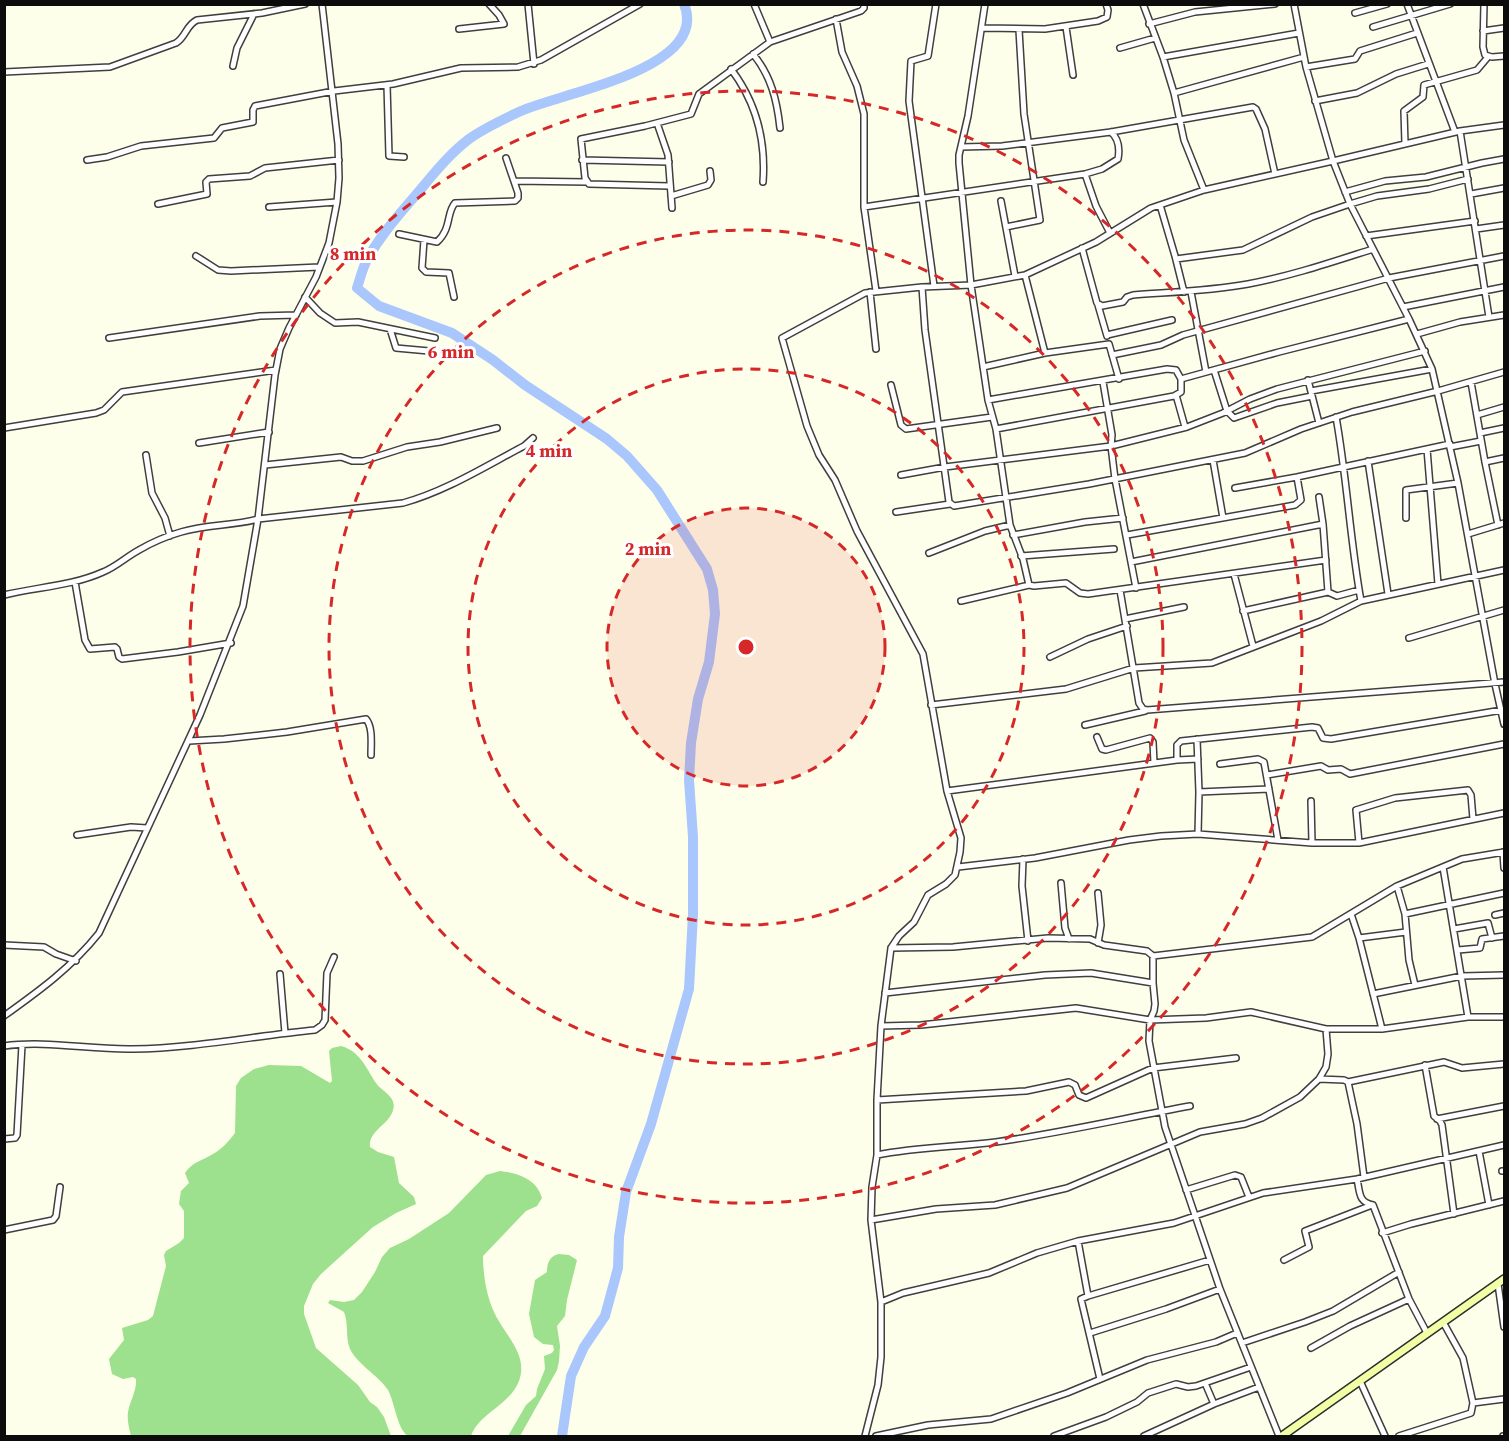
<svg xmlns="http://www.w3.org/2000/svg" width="1509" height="1441" viewBox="0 0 1509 1441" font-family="'Source Serif 4',serif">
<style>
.forest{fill:#9de08d}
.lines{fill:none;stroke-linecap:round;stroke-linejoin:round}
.river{stroke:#a9c7fd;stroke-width:10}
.street-casing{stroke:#3f3f3f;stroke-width:8}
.secondary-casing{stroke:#2e2e2e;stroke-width:10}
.street{stroke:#fff;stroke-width:5}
.secondary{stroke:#f1ffa5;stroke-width:7}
.ring{fill:none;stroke:#d62828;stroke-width:3;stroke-dasharray:10 8}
.centre{fill:#d62828;stroke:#fff;stroke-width:3}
.ring-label{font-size:18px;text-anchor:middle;font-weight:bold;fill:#d62828;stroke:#fff;stroke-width:6;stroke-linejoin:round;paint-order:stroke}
</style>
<rect width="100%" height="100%" fill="#feffea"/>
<path class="forest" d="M341,1046C360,1051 366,1068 376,1083C383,1093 399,1097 392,1113C387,1125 368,1132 370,1147L378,1152L394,1157L399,1183L414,1197L416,1204L396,1213L373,1227L321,1274L313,1284L304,1306V1314L316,1348L358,1385L370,1402L377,1407L384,1417L391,1436H131C129,1428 127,1420 128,1412C130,1401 137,1390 136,1379L133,1377L123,1379L112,1374L109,1359L124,1340L122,1328L148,1320L153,1316L166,1266L164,1255L166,1251L179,1243L184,1238V1211L179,1204L181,1191L189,1183L185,1173C193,1161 202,1161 213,1154C222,1149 229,1141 235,1133L236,1086L241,1078L254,1069L269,1065L301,1066L330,1083L332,1081L329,1051L332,1048Z
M500,1171C518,1173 537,1179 542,1198L537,1206L526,1211L483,1256C483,1276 487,1300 497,1318C508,1338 528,1356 519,1381C510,1405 479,1413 471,1436H408C397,1429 395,1403 388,1390C378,1375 358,1365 350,1349C345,1336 349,1325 344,1312L328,1303L330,1300L344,1302L354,1300L362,1292L375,1272L382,1257L390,1248L409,1239L449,1213L486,1175Z
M559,1254L569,1255L577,1260L567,1300L565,1316L557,1326L560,1346L559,1361L557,1370L520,1436H508L526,1405L536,1396L537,1389L545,1369L544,1356L552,1353L554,1350L553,1345L543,1344L534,1337L529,1314L535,1280L547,1272C547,1264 549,1256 559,1254Z"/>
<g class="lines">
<path class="river" d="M562,1436L571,1376L584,1347L605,1316L618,1268L619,1237L626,1192L651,1124L689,989L693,914V837L689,780L691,743L698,699L709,662L715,614L713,590L707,569L657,490L627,456L607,439L525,385L493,360L452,333L379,306L357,288C360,279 362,270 366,262C378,238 398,216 415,196C432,176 448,155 469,139C484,128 504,119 521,111C560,93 711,69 684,4"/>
<defs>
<path id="street" d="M528,4L534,64
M754,4L770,42
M985,4L968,116L959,155V163L971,285L988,400L996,429L1010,525L1023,559L1029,585L1034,586L1066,583L1080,593L1088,594L1326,560
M1143,4L1163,57L1174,93L1184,140L1204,190
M1294,4L1306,67L1333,161L1460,131L1504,125
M1407,4L1455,132
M1484,4L1483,47L1485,55L1492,57L1504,56
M1355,13L1387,4
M836,19L842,52L857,86L864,114V207L876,291
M1149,24L1195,12L1275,4
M1066,27L1073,75
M1373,27L1450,4
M982,28L1045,29L1098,21L1107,17L1108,10L1106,4
M459,29L504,24L499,15L489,4
M1483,31L1504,28
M1120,48L1155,38
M753,54C771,76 777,100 780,128
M1163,57L1299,33
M233,66L237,48L254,14
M1306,67L1355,59L1360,51L1417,33
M731,69C756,102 766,141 763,182
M4,72L110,67L176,43C186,37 186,25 197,20L262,13L305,4
M387,85L389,156L404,157
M1174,93L1304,57
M1315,101L1357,93L1396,74L1428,64
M657,123L668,155L672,208
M1460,131L1489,317
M1405,144L1404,111L1423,97L1424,85L1477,70L1488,57
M961,147L1002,146L1111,132L1253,107L1256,109L1265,129L1275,174
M87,160L107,157L141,146L214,138L222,128L253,122V110L255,106L334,91L393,84L461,68L518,67L541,60L640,4
M582,160L669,162
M1085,174L1096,206L1110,233
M514,181L587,182
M669,186L589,184L585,178L581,139L645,126L691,114L699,94L770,42L861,11L864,8V4
M1345,192L1385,181L1426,177L1482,163L1504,159
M1471,194L1504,188
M671,196L708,185L711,180L710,171
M1001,201L1015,276
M158,204L207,194L206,182L209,179L250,176L265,168L339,160
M1160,205L1175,256L1184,292
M269,207L337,202
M864,207L1085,174L1102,169L1118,159C1120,148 1119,139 1111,132
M1006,227L1040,220L1024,114L1019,30
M1476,229L1504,225
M399,234L437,242C452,228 446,213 455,203L515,201L518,198V193L506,158
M1366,236L1475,221
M424,240L422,268L426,272L449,273L454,297
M1082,248L1097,303L1102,306L1123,302L1127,297L1133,295C1172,292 1210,291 1248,284C1291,276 1332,262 1373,249
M196,256L218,270L231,271L319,267
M1176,259L1243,250L1312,217L1350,204L1377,196L1429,189L1468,179
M1025,275L1045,353
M934,286L909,101L911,61L928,56L936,4
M922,287L925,330L949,502L954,506L1089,484L1245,453L1301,429L1352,412L1438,391L1504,372
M870,292L876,349
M1191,292L1206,372
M305,297L320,313L335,323L358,322L435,338
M1098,305L1107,336
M1403,307L1504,287
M390,329L396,348L440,352L459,357
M1417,334L1460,322L1504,315
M1107,335L1172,320
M109,338L260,316L296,315
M1112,355L1161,345L1183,335L1389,278L1504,256
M983,367L1045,353L1109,344L1119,379
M1214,370L1227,411L1234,418L1277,403L1312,396
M1181,379L1279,352L1409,319
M1308,380L1319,423
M1103,382L1112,435L1111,446L1115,479L1136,588
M1471,382L1485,462L1504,458
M891,385L901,425L906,429L992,417
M1311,391L1432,369
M1176,395L1185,427
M988,400L1167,369L1176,370L1181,379V392L1174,396L996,429
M1477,415L1504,407
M1336,417C1347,478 1350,540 1361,601L1504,570
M4,428L96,413L104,410L122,392L276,370
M1480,433L1504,428
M199,443L269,432
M1450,447L1481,441
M1427,449L1438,584
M146,455L152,493L165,518L170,536
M1213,460L1223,518
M1368,461L1388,594
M1485,462L1498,525
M265,465L341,457L352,461H363L407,447L440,442L497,428
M901,475L945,467L1111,446L1187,427L1223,413L1250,399L1277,389L1425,351
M1235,488L1297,477L1450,444
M1319,497L1323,524
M896,512L950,504
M1406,518V490L1458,483
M1468,534L1504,523
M1013,535L1085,522L1123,518
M1127,535L1295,505L1301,500L1297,477
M929,553L985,531L1010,525
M1021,556L1114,549
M1131,562L1323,524L1328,592
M1234,574L1253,646
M75,582L85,640L90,649L115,647L117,649L119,657L122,659L178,652L231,643
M1120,590L1139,703L1143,709L1147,710L1504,682
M4,595C37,587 72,586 103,572C116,567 126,557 139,550C151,543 167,536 181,532C206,524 233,526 258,519L403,503C446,491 484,467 524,446L533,438
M961,601L1029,585
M1243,611L1328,592L1337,596L1359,590
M1125,619L1184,607
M1409,638L1504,610
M1050,657L1088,639L1127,626
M931,705L1066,689L1134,668L1212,663L1321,621L1361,601
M1085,725L1145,711
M1097,737L1102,749L1106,750L1150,738L1153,742L1154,763
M1197,739L1199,792
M189,741L224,739L287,732L366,719C373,727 371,744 371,755
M1177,760L1198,759
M1220,764L1258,759L1264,762L1278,840
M1267,775L1321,766L1328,770L1341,769L1350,774L1504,744
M947,791L1177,760V745L1181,741L1312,727L1318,728L1323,738L1331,739L1502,710
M1311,801L1312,843
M1198,834L1199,792L1269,789
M77,835L131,827L147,828
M1359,843L1356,810L1395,798L1468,790L1471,795L1473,819
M1503,852L1504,868
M1023,859L1022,886L1028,941
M958,867L1035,858L1129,840L1161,836L1198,834L1312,843H1359L1504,813
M1443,867L1468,1017
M1061,883L1065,928L1069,939
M1397,886L1405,914L1409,960L1415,985
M1351,914L1359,938L1382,1029
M1405,914L1504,893
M1495,915L1504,913
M1454,929L1488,923L1492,938
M1359,938L1406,932
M1098,943L1101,925L1098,893
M4,945L44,947L56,954L76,961
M891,948L953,947L1048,938L1090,939L1104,945L1147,951L1153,956V983L1155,1004L1154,1011L1150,1020L1149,1041L1165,1127L1220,1289L1279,1436
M1458,950L1480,948L1482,939L1504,936
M1153,956L1312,937L1397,886L1462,859L1504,852
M280,974L285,1033
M885,993L1045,975L1091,973L1153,983
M1373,994L1462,976L1504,975
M4,1016C39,991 72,967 99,933L200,715L243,606L258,519L275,375L280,349L289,328L316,277L329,243L337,202L339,178L338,144L322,4
M881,1026L921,1025L1076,1008L1150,1020L1206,1018L1251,1012L1326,1029H1382L1468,1017H1504
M4,1046C47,1040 90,1050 133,1049C194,1048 254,1036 315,1030L322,1025L325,1020L327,973L334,957
M1425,1065L1434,1116L1440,1121L1442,1125L1454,1214
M1319,1079L1344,1080L1348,1082L1357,1124L1364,1177
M1348,1082L1444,1062L1462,1068L1504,1064
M877,1100L1026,1091L1069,1082L1075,1085L1079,1095L1086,1098L1153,1068L1236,1058
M1437,1119L1504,1106
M4,1139L15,1138L17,1135L22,1045
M1479,1151L1489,1205
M877,1155C917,1147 956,1147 996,1142C1061,1133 1125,1118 1190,1106
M1502,1171H1504
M1357,1179C1360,1192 1358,1202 1373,1205L1409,1299L1427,1333
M1186,1190L1235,1175L1241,1177L1249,1197
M871,1220L936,1209L995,1205L1067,1188L1200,1132L1245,1124L1262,1118L1300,1097L1319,1079L1326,1067L1328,1054L1326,1029
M4,1230L53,1220L56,1216L60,1187
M1382,1233L1411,1224L1504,1201
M1078,1241L1088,1296L1081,1299L1100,1379
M1284,1260L1309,1247L1305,1231L1372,1205
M1498,1284L1504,1327
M1088,1296L1210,1260
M881,1302L903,1293L989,1273L1037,1253L1078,1241L1174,1223L1263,1193L1357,1179L1504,1145
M1090,1333L1166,1309L1220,1289
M1242,1343L1305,1322L1333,1311L1399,1272
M1311,1348L1350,1326L1409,1299
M1360,1381L1385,1436
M1205,1383L1214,1404
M1473,1403L1504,1399
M865,1436L878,1385L881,1357V1302L871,1220L872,1187L877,1155V1100L881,1026L891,948L899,936L914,922L928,895L946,884L955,875L960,852L961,838L947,791L923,654L857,531L835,480L819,455L807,426L782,338L865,293L922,287L971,285L1025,275L1096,242L1151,208L1204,190L1333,161L1350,204L1409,319L1432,369L1458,483L1495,684L1504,724
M876,1436L928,1425L991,1419L1067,1393L1147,1360L1216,1342L1237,1333
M1054,1436L1106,1417L1137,1402L1148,1393L1176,1384L1188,1387L1196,1386L1251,1367
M1144,1436L1214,1404L1259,1387
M1399,1436L1471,1413L1473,1403L1463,1358L1443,1322
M1503,1436H1504"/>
<path id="secondary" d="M1282,1436L1504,1279"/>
</defs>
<use href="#street" class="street-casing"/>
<use href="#secondary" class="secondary-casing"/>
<use href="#street" class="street"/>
<use href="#secondary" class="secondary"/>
</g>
<circle cx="746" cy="647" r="139" fill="#d62828" fill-opacity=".12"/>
<g class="ring">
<circle cx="746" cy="647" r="139"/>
<circle cx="746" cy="647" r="278"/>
<circle cx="746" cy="647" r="417"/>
<circle cx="746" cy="647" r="556"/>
</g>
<circle cx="746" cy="647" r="9" class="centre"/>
<g class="ring-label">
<text x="353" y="260">8 min</text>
<text x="451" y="358">6 min</text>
<text x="549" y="457">4 min</text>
<text x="648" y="555">2 min</text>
</g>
<rect width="1509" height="1441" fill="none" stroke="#0c0c0c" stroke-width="12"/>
</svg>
